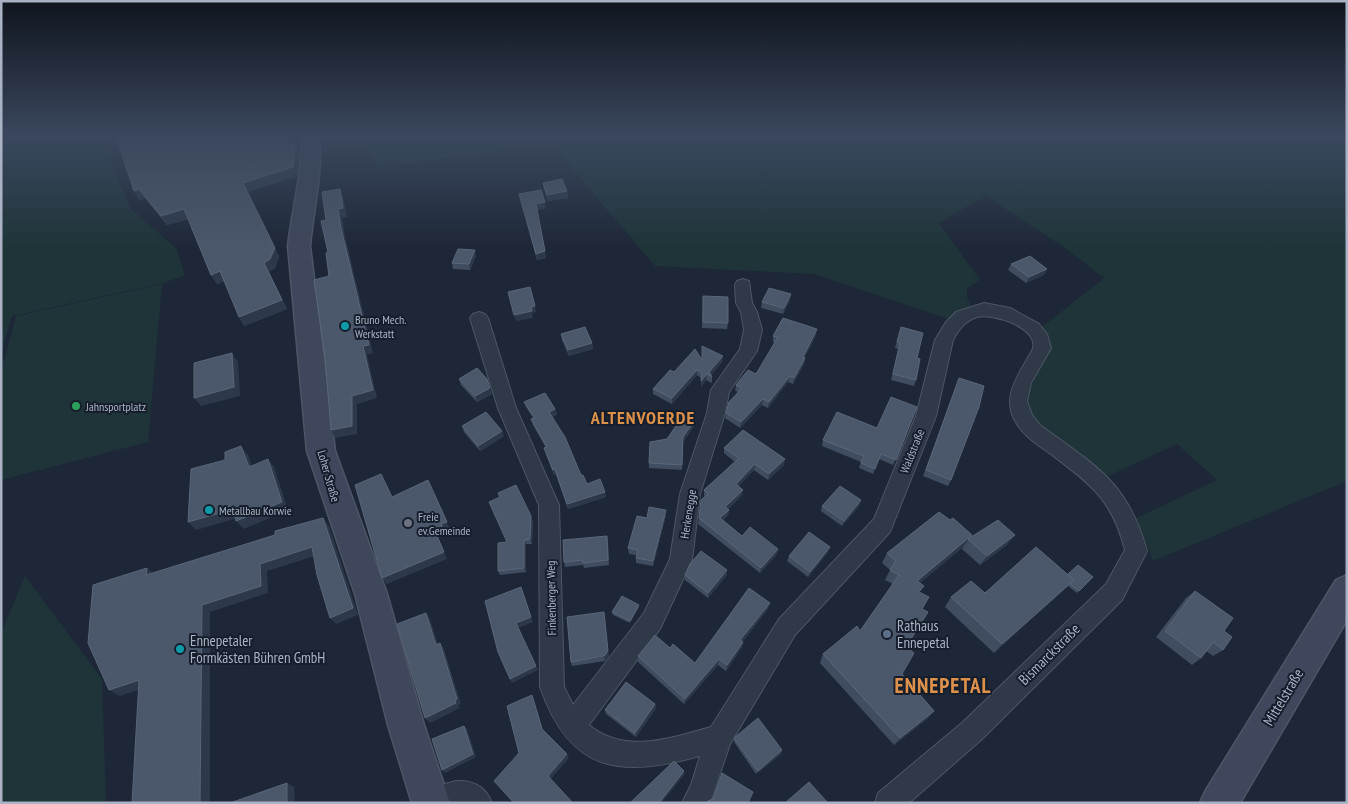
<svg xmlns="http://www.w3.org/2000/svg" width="1348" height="804" viewBox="0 0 1348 804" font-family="'PT Sans Narrow',sans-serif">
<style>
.green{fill:#1e3438}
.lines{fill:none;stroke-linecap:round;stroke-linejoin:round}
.street-casing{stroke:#4d5666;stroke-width:2}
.secondary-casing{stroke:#4d5666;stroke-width:3}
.street{fill:#303948;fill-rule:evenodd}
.secondary{fill:#3e475b;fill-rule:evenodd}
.wall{fill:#404d60}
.shaded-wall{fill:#2d394b}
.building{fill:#4b586b;stroke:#5a6679}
.culture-dot{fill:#0f9aa8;stroke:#161e2c;stroke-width:2}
.leisure-dot{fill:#2e9e5b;stroke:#161e2c;stroke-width:2}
.worship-dot{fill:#6b7280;stroke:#161e2c;stroke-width:2}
.service-dot{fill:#5c6f8a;stroke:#161e2c;stroke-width:2}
.labels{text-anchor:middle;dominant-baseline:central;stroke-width:4;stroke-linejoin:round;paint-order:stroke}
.poi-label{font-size:12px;fill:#a9b3c5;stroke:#161e2c;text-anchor:start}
.street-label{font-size:12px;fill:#a9b3c5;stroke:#161e2c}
.near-poi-label{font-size:15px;fill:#a9b3c5;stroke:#161e2c;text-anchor:start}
.near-street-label{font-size:15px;fill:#a9b3c5;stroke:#161e2c}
.district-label{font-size:18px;font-weight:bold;letter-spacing:1px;fill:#de914b;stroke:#161e2c}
.near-district-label{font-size:21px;font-weight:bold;letter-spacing:1px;fill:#de914b;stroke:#161e2c}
</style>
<rect width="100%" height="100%" fill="#1d2737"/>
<path class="green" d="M1,137H108L112,162L130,208L177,249L185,275L164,283L12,316L1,354Z
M357,137H1347V481L1153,561L1136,518L1217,480L1177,444L1108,476L1046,434L1028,416L1026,395L1050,350L1042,327L1104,278L1062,246L986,196L939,223L980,280L967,288V298L971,306L951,320L814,274L655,266L552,145L378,167Z
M162,284L148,442L1,480V371L16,316Z
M25,576L102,679L106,803H1V633Z"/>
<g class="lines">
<defs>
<path id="street" d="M743,279L749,281L752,303L757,312L762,330L757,351L729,392L725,413L700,494L692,560L660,629L589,725C625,755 671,738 711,727L779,619L874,519L916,416L935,340L946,322L956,312L984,303L1010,308L1039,324L1047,334L1051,348L1031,383L1027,401L1032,415L1040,425C1095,466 1127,480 1147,551L1122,600L981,740L909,803H875L878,793L963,722L1106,584L1125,550C1112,499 1091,485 1051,454C1038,445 1025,437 1017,424C1002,402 1014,381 1026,361C1028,357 1032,352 1033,348C1038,327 992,313 977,317C965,321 959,329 953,340L936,416L890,532L795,635L730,744L710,803H682L691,785L700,756C620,778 570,773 540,687L539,505L498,408L470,318L473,314L479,312L485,314L488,318L516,408L559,505L564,687L573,705L644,613L670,559L680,494L707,413L711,390L740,349L744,330L741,312L736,303L735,285L737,281Z
M456,781C474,780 486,787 492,803H417L420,791Z"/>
<path id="secondary" d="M301,137H319C323,173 313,210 310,246L335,451L387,594L424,725L450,803H412L388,725L355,594L307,451L288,246C292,210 303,173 301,137Z
M1347,575V620L1240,803H1200L1206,790L1336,580Z"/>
</defs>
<use href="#street" class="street-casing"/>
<use href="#secondary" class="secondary-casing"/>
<use href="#street" class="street"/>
<use href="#secondary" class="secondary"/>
</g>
<path class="wall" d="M290,144L299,151L297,176L248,192L279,257L275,268L269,272L287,309L244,326L239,317L224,281L217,284L211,275L188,219L167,225L145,198L140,200L134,191Z
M543,183L567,191L568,198L548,201L544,189Z
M519,194L546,208L537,210L546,258L537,260Z
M476,256L470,270L453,269L452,263Z
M1011,264L1047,269L1044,275L1026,283L1008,270Z
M703,296L728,323L727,329L702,328Z
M790,300L783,314L761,308L762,302Z
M901,327L917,358L916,380L914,386L891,380L898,349L895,348Z
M561,334L592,343L593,349L569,356L562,340Z
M816,335L804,358H805L804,364L793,384L788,382L768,408L762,405L740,428L725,418L726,413L738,392L735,391L736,385L756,374L775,343L773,342V336Z
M702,360L722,362L711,375L712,377V383L706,380L701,387V378L697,375L672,404L653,394V389L674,372Z
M959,378L951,480L948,486L923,476Z
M459,379L492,394L477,402L461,385Z
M524,402L555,409L557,415L552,417L581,475L587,484L605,492L606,497L568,509L556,475H554L546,454L544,448H546L533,425L531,419L533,418L526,407Z
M917,407L893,465L879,459L873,474L859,468L861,462L822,446L823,440L877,428Z
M683,417L694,426L683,442L682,470L649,468V463Z
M462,426L504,436L480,451L464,432Z
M724,448L784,465L768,480L754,470L738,486L742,495L728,509L729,510L728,515L723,520L742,536L777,554L760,573L698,524L699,518L705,497L704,496V490L735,462L724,453Z
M498,493L533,521L532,544H526V572L500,575L498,571L507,542L489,502L500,498Z
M861,500L859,506L842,526L821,511L822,506Z
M666,515L653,566L636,563V555L629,554L628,548L647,518Z
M970,538L1007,545L980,565L962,549L964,546L920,583V592L922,609L906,647L902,674L934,711L927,719L894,745L820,663L823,654L860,631L893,584L885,580L890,570L882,563L887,553Z
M608,541L609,565L584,568L583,565L565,567L564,562Z
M828,552L808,577L787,561L789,556Z
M685,575H727L708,598L685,580Z
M1093,577L1077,593L1068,586L994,653L945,607L951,597Z
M1195,591L1224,631L1223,650L1213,656L1206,651L1201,658L1192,665L1156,637L1186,598Z
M639,605V607L630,623L613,615L612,612Z
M768,609L743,641L742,647L726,671L718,665L684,704L638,662V656L670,648L695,663Z
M609,656L605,661L572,666L571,662Z
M655,704L656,708L636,737L606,714L605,710Z
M734,738L782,750L781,754L756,774L734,742Z"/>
<path class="shaded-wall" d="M295,142L299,151L297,176L248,192L279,257L275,268L269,272L287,309L244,326L239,317L264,263L243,183Z
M139,189L145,198L140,200L134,191Z
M340,189L343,198L347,217L342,218L345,236L373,353L367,355L377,398L357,404V434L335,438L331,430L352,396L363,346L341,228L338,209Z
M567,191L568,198L548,201L547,195Z
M545,202L546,208L537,210L536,204Z
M184,209L190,218L167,225L161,216Z
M475,250L476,256L470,270L469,264Z
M545,251L546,258L537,260L536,254Z
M1047,269L1044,275L1026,283L1029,277Z
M220,271L226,281L217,284L211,275Z
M791,294L790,300L783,314L784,308Z
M535,306L536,312L532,313L533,318L516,321L514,315L531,307Z
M817,329L816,335L802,363L803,357Z
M592,343L593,349L569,356L568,350Z
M232,353L238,362L240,396L201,406L194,398Z
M723,356L722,362L710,376L709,372Z
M805,358L804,364L793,384L794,378Z
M697,370V375L672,404V398Z
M707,374L706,380L701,387V381Z
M790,376L788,382L768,408L769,402Z
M490,388L492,394L477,402L475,396Z
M763,399L762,405L740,428L741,422Z
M555,409L557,415L550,418L549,412Z
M695,420L694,426L683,442L682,470L683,437Z
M502,431L504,436L480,451L478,446Z
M241,446L248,455L255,475L249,467Z
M268,459L274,467L288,510L244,529L236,521Z
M785,459L784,465L768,480L769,474Z
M755,464L754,470L735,490L736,484Z
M555,469L556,475H554L553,470Z
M428,480L450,529L445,531L446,534L438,538L447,559L387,584L382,578L435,531Z
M743,490L742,495L724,512L725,507Z
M605,492L606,497L568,509L567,504Z
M861,500L859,506L842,526L844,521Z
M234,509L241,517L196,530L188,522Z
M666,510V515L653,566V561Z
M729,510L728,515L720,523V518Z
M531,516L533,521L532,544L530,539Z
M323,518L329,526L358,615L336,624L330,618Z
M972,535L964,546L912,590L917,581Z
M1015,535L1007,545L980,565L987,556Z
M524,540L526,544V572L524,568Z
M312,547L318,555L267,571L268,593L210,612V803H200L202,605L260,564Z
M830,547L828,552L808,577L810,572Z
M778,549L777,554L760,573L761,568Z
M147,568L155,575H146Z
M727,570V575L708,598V593Z
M1074,580L1065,589L994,653L1002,644Z
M523,592L533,622L518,628L516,623Z
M770,603L768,609L739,646L740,640Z
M639,605V607L630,623V621Z
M426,613L430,619L440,651L436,645Z
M604,616L609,656L605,661L604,656Z
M743,642L742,647L726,671L727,665Z
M440,643L444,649L461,704L458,705L460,708L430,723L425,718Z
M719,659L718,665L684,704L685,699Z
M536,666L538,670L512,683L510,679Z
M139,680L149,686L120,696L109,690Z
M532,695L534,700L544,733L542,729Z
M655,704L656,708L636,737L635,733Z
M934,711L927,719L894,745L900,738Z
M464,726L467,729L476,757L445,773L442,770Z
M782,750L781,754L756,774L758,771Z
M567,754L569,758L550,780L548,776Z
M684,771V775L661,803H659Z
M287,783L294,787L295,803H287Z"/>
<path class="building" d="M116,137H286L290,144L295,142L293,167L243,183L275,248L270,259L264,263L282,300L239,317L220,271L211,275L184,209L161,216L139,189L134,191Z
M562,179L567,191L547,195L543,183Z
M340,189L343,208L338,209L341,228L369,345L363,346L373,390L352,396V426L331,430L325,357L314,280L329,276L326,253L328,252L321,221L326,220L322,192Z
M541,190L545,202L536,204L545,251L536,254L519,194Z
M458,249L475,250L469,264L452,263Z
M1030,256L1047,269L1029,277L1011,264Z
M530,287L535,306L531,307L532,311L514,315L508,292Z
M769,288L791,294L784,308L762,302Z
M703,296L728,297V323L703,322Z
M783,318L817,329L803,357L805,358L794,378L790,376L769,402L763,399L741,422L726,413L729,402L742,388L736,385L748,370L756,374L778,337L773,336Z
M585,327L592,343L568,350L561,334Z
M901,327L923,333L917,358L920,359L916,380L893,374L900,343L897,342Z
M702,346L723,356L709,372L712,377L707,374L701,381L702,372L697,370L672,398L653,389L670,370L674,372L695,349L702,360Z
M232,353L234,387L194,398V363Z
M477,368L487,379L490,388L475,396L459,379Z
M959,378L984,386L979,407L951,480L926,470Z
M545,393L555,409L549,412L565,437L581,475H583L587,484L600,479L605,492L567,504L555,469L553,470L544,448L547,447L531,419L535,418L524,402Z
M891,397L917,407L896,460L881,454L875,469L861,463L864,456L823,440L837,412L877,428Z
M486,412L502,431L478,446L462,426Z
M684,414L683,417L695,420L683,437L682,465L649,463L650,442L667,439Z
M743,430L785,459L769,474L755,464L736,484L743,490L725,507L729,510L720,518L742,536L750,527L778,549L761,568L699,518L701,500L708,494L704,490L739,458L724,448Z
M241,446L249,467L268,459L282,502L236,521L234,509L188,522L191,469L225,460V452Z
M381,474L392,497L428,480L447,522L441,524L442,527L435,531L444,552L382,578L355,485Z
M516,485L531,516L530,539L524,540V568L498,571V543L507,542L489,502L500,497L498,493Z
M840,486L861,500L844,521L822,506Z
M649,507L666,510L653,561L636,558L638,550L628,548L637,516L647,518Z
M939,512L950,520L953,518L972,535L917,581L924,586L919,592L929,597L922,609L928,612L906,647L914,653L902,674L934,711L900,738L823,654L857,626L860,631L899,575L890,570L896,561L887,553Z
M323,518L353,608L330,618L317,575L312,547L260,564L261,586L202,605L200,803H132L139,680L109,690L88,643L93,585L147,568L146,575L275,535V531Z
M998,520L1015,535L987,556L968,539Z
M809,532L830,547L810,572L789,556Z
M607,536L608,560L583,563L582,560L564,562L563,540Z
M1036,547L1074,580L1002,644L951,597L971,581L985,593Z
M701,551L727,570L708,593L685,575L690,564Z
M1078,565L1093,577L1079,591L1070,584L1074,580L1068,574Z
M521,587L531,617L516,623L536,666L510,679L498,652L485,601Z
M749,588L770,603L740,640L743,642L727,665L719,659L685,699L638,656L655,635L670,648L673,644L695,663Z
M1195,591L1233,618L1224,631L1232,637L1223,650L1213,642L1201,658L1165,631Z
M622,596L639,605L630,621L612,612Z
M604,612L608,651L604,656L571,662L567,617Z
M426,613L436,645L440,643L457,699L455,700L456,703L425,718L397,624Z
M626,682L655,704L635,733L605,710Z
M532,695L542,729L567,754L548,776L573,803H514L494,781L519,753L507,706Z
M758,718L782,750L758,771L734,738Z
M464,726L473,754L442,770L432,739Z
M674,761L684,771L659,803H630Z
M722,773L753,792L748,803H707L708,801L713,799Z
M809,782L828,803H785Z
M287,783V803H230Z"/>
<linearGradient id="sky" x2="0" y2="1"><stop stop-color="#10151e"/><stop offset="0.55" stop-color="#3a475e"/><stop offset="1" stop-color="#3a475e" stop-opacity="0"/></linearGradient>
<rect width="1348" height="249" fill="url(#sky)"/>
<g class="culture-dot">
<circle cx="345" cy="326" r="5"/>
<circle cx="209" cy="510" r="5"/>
<circle cx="180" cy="649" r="5"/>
</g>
<circle class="leisure-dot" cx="76" cy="406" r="5"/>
<circle class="worship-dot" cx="408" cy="523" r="5"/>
<circle class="service-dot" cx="887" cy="634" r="5"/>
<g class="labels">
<g class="poi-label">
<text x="355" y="319">Bruno Mech.<tspan x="355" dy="14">Werkstatt</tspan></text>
<text x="86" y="406">Jahnsportplatz</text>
<text x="219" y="510">Metallbau Korwie</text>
<text x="418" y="516">Freie<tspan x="418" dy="14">ev.Gemeinde</tspan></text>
</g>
<g class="street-label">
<text transform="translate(912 451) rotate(-68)">Waldstraße</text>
<text transform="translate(329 476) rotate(74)">Loher Straße</text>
<text transform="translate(688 514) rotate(-81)">Herkenegge</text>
<text transform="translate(551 598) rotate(-91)">Finkenberger Weg</text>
</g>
<g class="near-poi-label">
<text x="897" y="625">Rathaus<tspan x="897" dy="17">Ennepetal</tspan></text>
<text x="190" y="640">Ennepetaler<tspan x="190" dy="17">Formkästen Bühren GmbH</tspan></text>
</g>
<g class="near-street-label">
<text transform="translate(1049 654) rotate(-45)">Bismarckstraße</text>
<text transform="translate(1283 697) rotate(-59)">Mittelstraße</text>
</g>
<g class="district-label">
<text x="643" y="417">ALTENVOERDE</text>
</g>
<g class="near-district-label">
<text x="943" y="685">ENNEPETAL</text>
</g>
</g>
<rect width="1348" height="804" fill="none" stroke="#a9b3c5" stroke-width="5"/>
</svg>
